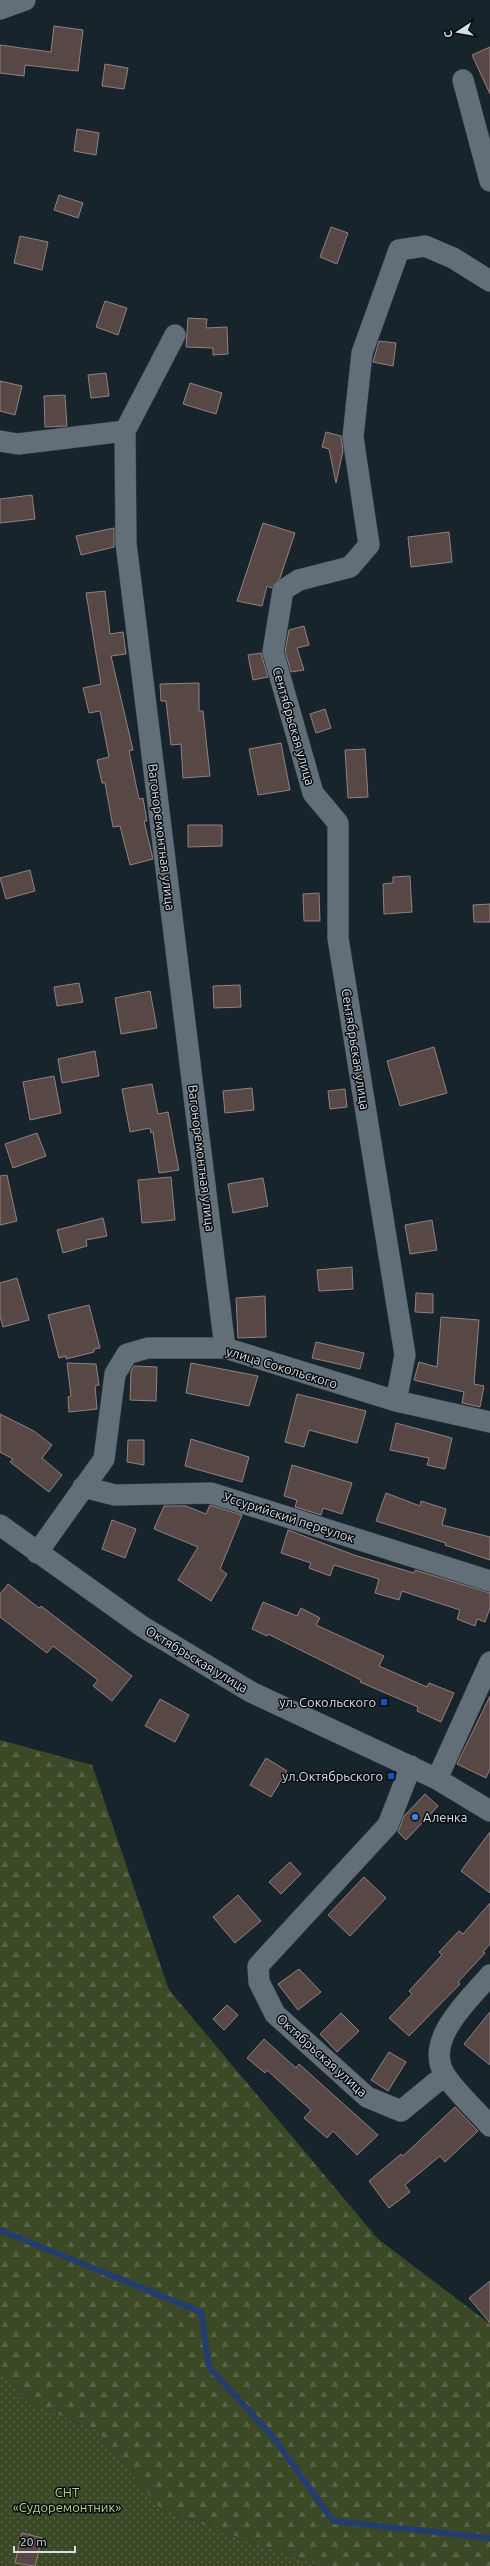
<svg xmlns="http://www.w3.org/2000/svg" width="490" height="2566" viewBox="0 0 490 2566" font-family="Ubuntu,sans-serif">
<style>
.forest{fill:url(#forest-firs)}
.garden{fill:url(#garden-dots)}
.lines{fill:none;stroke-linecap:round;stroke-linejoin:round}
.stream{stroke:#243d6f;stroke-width:6}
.building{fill:#574745;stroke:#93817e}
.minor-casing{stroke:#363f47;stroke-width:22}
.minor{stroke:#626f79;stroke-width:21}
.transit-dot{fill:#1a4fb4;stroke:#080c10;stroke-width:1.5}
.shop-dot{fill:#3f7fe0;stroke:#080c10;stroke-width:1.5}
.labels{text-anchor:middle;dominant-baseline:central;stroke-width:3;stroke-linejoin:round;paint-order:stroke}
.street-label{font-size:13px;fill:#d6dee4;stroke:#080c10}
.poi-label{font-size:13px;fill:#d6dee4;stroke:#080c10;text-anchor:end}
.park-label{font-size:13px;fill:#b4d47b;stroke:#080c10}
</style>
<defs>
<pattern id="forest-firs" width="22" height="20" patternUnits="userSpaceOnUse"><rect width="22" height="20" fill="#3c4927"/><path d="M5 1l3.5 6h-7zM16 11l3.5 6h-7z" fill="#576346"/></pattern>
<pattern id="garden-dots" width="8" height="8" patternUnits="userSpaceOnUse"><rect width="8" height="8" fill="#3c4927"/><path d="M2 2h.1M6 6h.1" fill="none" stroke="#576346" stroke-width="1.8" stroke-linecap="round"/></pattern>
</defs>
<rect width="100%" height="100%" fill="#18242c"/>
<path class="forest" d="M0,1740L92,1765L169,1990L378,2239L490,2324V2566H320L161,2510L96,2430L24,2401L0,2369Z"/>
<path class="garden" d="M0,2369L24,2401L96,2430L161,2510L320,2566H0Z"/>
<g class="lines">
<path class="stream" d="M0,2230L201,2312L209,2367L274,2438L333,2521L490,2538"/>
</g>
<path class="building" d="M54,26L83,30L78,71L25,65L24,76L0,73V45L51,52Z
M490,47V94L472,55Z
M105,64L128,68L124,89L102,86Z
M77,129L99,133L96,155L74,151Z
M59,195L83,203L78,218L54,210Z
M331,227L348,233L337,264L320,257Z
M20,236L48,242L42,270L14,263Z
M105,301L127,308L118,335L96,327Z
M188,318L207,319L206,328L227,327L228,354L213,355V348L186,347Z
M379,341L396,343L393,366L373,362Z
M106,373L109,396L91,398L88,375Z
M0,381L22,386L15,415L0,411Z
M190,383L222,393L216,414L183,404Z
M65,395L67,426L45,427L44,396Z
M326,432L341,436L343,451L336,483L329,449L322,447Z
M32,495L35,519L0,523V499Z
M263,523L295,533L280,578L271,588L267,586L262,606L237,601Z
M114,528V547L81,555L76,536Z
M449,532L452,562L411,567L408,537Z
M105,591L110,634L123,632L126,654L111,656L133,750L129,751L139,799L143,798L147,821H144L153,859L130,865L120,826L113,827L105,783H102L97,760L109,757L100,711L89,713L83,688L101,684L86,593Z
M304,626L309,645L297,648L304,670L291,672L285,651L289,630Z
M261,653L268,677L253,680L248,655Z
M199,683V711H203L210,776L183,778L181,744L171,745L166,701H161L160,684Z
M325,709L331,728L316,733L310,714Z
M281,743L290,790L258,795L249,749Z
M365,749L368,797L348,798L345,750Z
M188,825H222V846L188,847Z
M30,870L35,891L6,899L0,878Z
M410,876L412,912L384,914L383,884L393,883V877Z
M319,893L320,921H304L303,894Z
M490,904V922H474L473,905Z
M79,983L83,1002L57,1006L54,987Z
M240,985L241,1007L214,1008L213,986Z
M150,991L157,1028L121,1034L115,998Z
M434,1047L447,1093L400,1106L387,1061Z
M95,1051L99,1076L62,1083L58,1059Z
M54,1076L61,1113L30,1120L23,1082Z
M152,1084L158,1114L168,1112L179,1170L159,1173L153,1132L151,1133L150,1128L130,1132L122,1089Z
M252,1088L254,1110L225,1113L223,1091Z
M345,1089L347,1107L330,1109L328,1091Z
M37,1133L46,1156L13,1168L5,1144Z
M7,1175L17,1221L0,1225V1176Z
M171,1177L175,1220L142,1223L138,1180Z
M263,1178L268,1206L233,1213L228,1184Z
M103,1218L107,1236L86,1240L87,1246L63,1253L57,1230Z
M432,1220L437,1250L410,1254L405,1225Z
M352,1267L353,1289L319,1291L317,1270Z
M17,1278L29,1320L3,1327L0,1317V1283Z
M416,1293L433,1294V1313L415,1312Z
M265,1296L266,1337L238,1338L236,1298Z
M89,1305L100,1348L94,1349V1352L66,1359V1356L59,1358L48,1315Z
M441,1317L479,1320L474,1384L484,1386L480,1407L462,1403L464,1392L414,1380L419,1362L437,1367Z
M316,1342L364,1353L360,1369L312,1358Z
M67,1363L96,1364L99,1385L95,1386L97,1409L69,1412L68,1397L71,1396Z
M191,1363L258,1376L249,1406L186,1393Z
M134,1366L157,1367L156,1401L130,1400L131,1371Z
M297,1394L366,1411L357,1443L309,1430L304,1447L285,1442Z
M0,1414L34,1431L52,1445L42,1458L62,1475L49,1492L10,1462L13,1459L0,1452Z
M396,1423L452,1438L445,1469L427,1465L429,1458L390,1450Z
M191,1439L249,1457L242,1482L185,1466Z
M128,1440H144V1465L127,1462Z
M292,1465L352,1483L342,1514L323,1508L321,1515L295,1507L297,1500L284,1496Z
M386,1493L420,1506L421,1501L446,1509L442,1525L490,1537V1560L445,1545L446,1543L376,1521Z
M210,1505L242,1515L220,1569L227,1574L211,1601L178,1580L198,1547L154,1529L164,1506H186L206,1514Z
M112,1520L136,1529L125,1558L102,1549Z
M288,1530L354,1555L414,1573L415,1570L490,1593V1608L485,1622L477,1619L475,1626L457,1619L460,1610L402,1591L399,1600L375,1593L379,1579L334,1565L330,1576L309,1568L311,1563L281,1553Z
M8,1584L39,1608L41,1606L132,1676L112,1701L93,1686L98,1680L53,1646L47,1653L0,1617V1594Z
M263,1602L297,1616L301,1608L320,1618L316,1625L384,1656L379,1666L427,1687L429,1683L454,1693L441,1722L417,1711L418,1707L360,1682L361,1680L268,1634L267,1636L252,1629Z
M490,1696V1769L486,1778L457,1764Z
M160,1699L189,1715L175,1742L145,1726Z
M266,1758L287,1771L271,1797L250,1785Z
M425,1794L438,1806L406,1840L398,1832L404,1816Z
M490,1832V1893L461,1871Z
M290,1862L301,1874L281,1894L269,1882Z
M364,1877L386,1898L350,1936L328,1915Z
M238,1895L261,1921L235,1943L213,1917Z
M490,1903V1944L483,1952L485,1953L458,1982L460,1984L409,2036L389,2018L412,1994L409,1991L442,1955L439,1952L459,1931L463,1934Z
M299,1969L321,1992L298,2010L278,1984Z
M227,2005L238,2015L224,2030L213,2019Z
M490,2012V2065L464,2044Z
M341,2013L359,2031L337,2052L320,2034Z
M264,2039L296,2068L299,2064L378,2135L357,2155L333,2131L327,2138L304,2118L311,2110L267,2070L265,2073L247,2058Z
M389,2052L406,2062L388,2091L371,2080Z
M455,2107L478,2131L445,2162L440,2156L405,2185L410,2192L389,2208L369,2181L401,2154L403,2156Z
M490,2281V2323L469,2298Z
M22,2533L42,2538L35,2566L15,2563Z"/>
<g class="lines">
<defs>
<path id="minor" d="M0,9L25,0
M463,80L490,181
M175,335L125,431L126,543L225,1348
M0,441L18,444L125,431
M396,1401L405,1355L338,938V823L313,793L273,652L283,590L299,580L350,567L369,545L353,437L362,353L399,250L425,246L453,258L490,281
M83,1487L115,1495L211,1493L490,1581
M0,1525L143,1627L251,1692L437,1779L490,1811
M37,1553L104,1459L115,1374L127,1354L148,1348H225L396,1401L490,1422
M411,1766L388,1825L258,1966L259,1982L275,2014L367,2097L401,2111L445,2075
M437,1779L490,1662
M490,1975C469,2000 423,2040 445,2075C457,2093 476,2110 490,2126"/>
</defs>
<use href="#minor" class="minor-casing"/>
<use href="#minor" class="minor"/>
</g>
<g class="transit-dot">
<rect x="380" y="1698" width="8" height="8" rx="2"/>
<rect x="387" y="1772" width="8" height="8" rx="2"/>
</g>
<circle class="shop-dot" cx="415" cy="1817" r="4"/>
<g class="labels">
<g class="street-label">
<text transform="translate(294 726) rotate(74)">Сентябрьская улица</text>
<text transform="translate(162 837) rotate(83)">Вагоноремонтная улица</text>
<text transform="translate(356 1049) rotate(81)">Сентябрьская улица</text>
<text transform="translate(202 1158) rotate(83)">Вагоноремонтная улица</text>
<text transform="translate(282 1367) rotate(17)">улица Сокольского</text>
<text transform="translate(289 1517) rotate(18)">Уссурийский переулок</text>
<text transform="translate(197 1659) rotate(31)">Октябрьская улица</text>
<text transform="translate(322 2055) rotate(42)">Октябрьская улица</text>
</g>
<g class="poi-label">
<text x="376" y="1702">ул. Сокольского</text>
<text x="383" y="1776">ул.Октябрьского</text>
<text x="423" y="1817" text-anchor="start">Аленка</text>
</g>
<g class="park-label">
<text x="67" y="2492">СНТ<tspan x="67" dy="15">«Судоремонтник»</tspan></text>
</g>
</g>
<g transform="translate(458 32) rotate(258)" stroke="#080c10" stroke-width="3" paint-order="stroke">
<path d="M0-3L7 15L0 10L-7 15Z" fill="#d6dee4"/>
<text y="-6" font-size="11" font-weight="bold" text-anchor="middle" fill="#d6dee4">С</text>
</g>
<path d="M14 2546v6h61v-6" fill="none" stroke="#d6dee4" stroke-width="2"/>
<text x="20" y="2546" font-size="12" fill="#d6dee4" stroke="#080c10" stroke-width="3" paint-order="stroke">20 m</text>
</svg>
